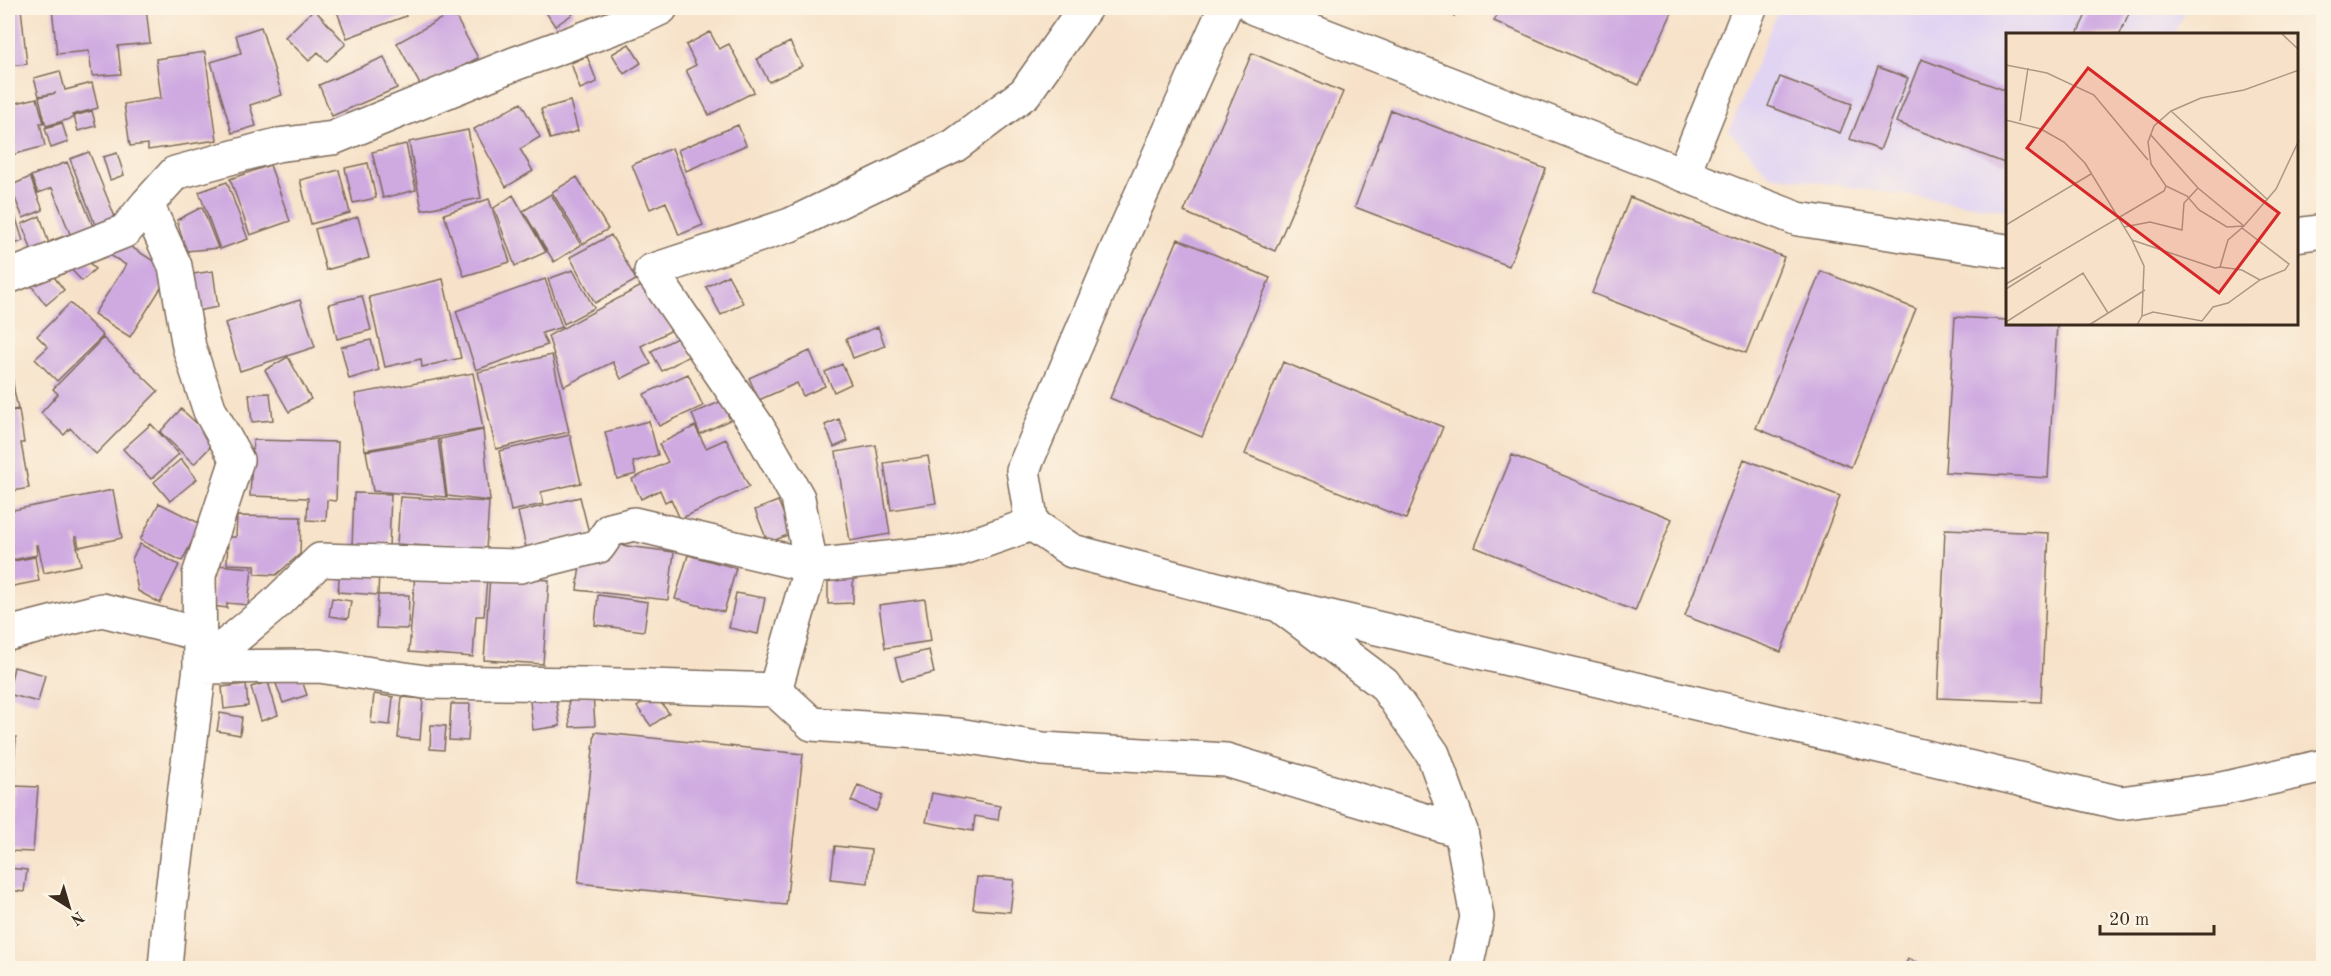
<svg xmlns="http://www.w3.org/2000/svg" width="2331" height="976" viewBox="0 0 2331 976" font-family="'Old Standard TT',serif">
<style>
.built{fill:#e1d4f3}
.building{fill:#cfaae1}
.lines{fill:none;stroke-linecap:round;stroke-linejoin:round}
.minor-casing{stroke:#7d6a5a;stroke-width:36}
.minor{stroke:#fff;stroke-width:33}
.inset-road{fill:none;stroke:#ac9885;stroke-width:1.5}
.view{fill:#d62828;fill-opacity:0.15;stroke:#d62828;stroke-width:3}
.inset-edge{fill:none;stroke:#3b2a1e;stroke-width:3}
</style>
<rect width="100%" height="100%" fill="#fcf5e5"/>
<filter id="ink" filterUnits="userSpaceOnUse"><feTurbulence type="fractalNoise" baseFrequency=".0167" numOctaves="2"/><feDisplacementMap in="SourceGraphic" scale="12" xChannelSelector="R" yChannelSelector="G"/><feConvolveMatrix kernelMatrix="1 2 1 2 8 2 1 2 1" color-interpolation-filters="sRGB"/></filter>
<filter id="wash" filterUnits="userSpaceOnUse"><feTurbulence type="fractalNoise" baseFrequency=".008" numOctaves="4" result="noise"/><feDisplacementMap in="SourceGraphic" scale="24" xChannelSelector="R" yChannelSelector="G"/><feGaussianBlur stdDeviation="1.35" result="paint"/><feColorMatrix in="noise" values="0 0 0 0 0 0 0 0 0 0 0 0 0 0 0 0 0 1.4 0 .05"/><feComposite in="paint" operator="in"/></filter>
<g filter="url(#wash)">
<rect width="100%" height="100%" fill="#f7e2c9"/>
<path class="built" d="M1779,8H2186L2174,34H2007V210L1769,175L1729,131Z"/>
<g id="blocks">
<path class="building" d="M8,8H21L27,64L8,66Z
M52,8H146L150,43L118,46L121,74L92,76L89,51L57,54Z
M339,8H402L406,16L347,38L336,9Z
M543,8H571L574,13L555,26Z
M1433,8H1458L1454,16Z
M1500,8H1674L1639,85L1494,21Z
M2089,8H2131L2120,34H2077Z
M314,9L346,44L327,61L318,52L309,61L285,37Z
M453,12L478,58L422,88L397,43Z
M261,27L282,95L250,105L256,126L232,133L211,62L241,53L236,35Z
M710,32L719,49L729,44L754,92L709,115L686,70L696,65L686,45Z
M790,42L802,66L769,82L757,59Z
M629,44L641,63L624,74L612,54Z
M205,52L217,140L148,150V144L130,146L124,104L161,98L156,59Z
M1252,53L1343,92L1275,251L1184,212Z
M587,56L597,82L580,89L571,63Z
M384,57L397,88L332,116L319,85Z
M1921,59L2007,91V164L1896,122Z
M1878,67L1908,78L1880,150L1850,139Z
M60,71L65,90L92,83L98,108L72,115L73,118L46,126L39,97L56,93L39,96L34,78Z
M1780,77L1852,104L1840,133L1768,106Z
M37,98L44,123H40L45,146L8,156V105Z
M570,101L578,131L550,139L541,109Z
M521,103L540,137L520,149L533,171L506,187L474,129Z
M1391,110L1546,169L1509,266L1355,207Z
M92,111L96,126L78,131L74,116Z
M62,123L68,142L51,148L45,128Z
M738,125L746,145L686,171L678,150Z
M468,130L481,198L422,210L409,142Z
M406,144L416,190L383,198L372,152Z
M672,148L703,225L679,235L666,202L650,209L632,165Z
M89,152L119,227L99,235L70,159Z
M117,153L124,175L110,180L103,157Z
M67,162L97,236L55,252L51,241L70,234L52,188L38,193L31,176Z
M368,163L376,198L353,203L345,168Z
M270,165L290,221L250,235L230,179Z
M339,170L350,213L311,224L300,180Z
M30,177L43,210L23,218L10,186Z
M577,177L608,229L583,244L552,192Z
M227,182L248,239L220,249L199,192Z
M8,192L23,241L8,246Z
M551,194L581,245L554,262L523,211Z
M513,195L546,252L515,266L494,208Z
M1630,197L1784,257L1746,353L1592,293Z
M489,199L510,262L464,276L444,214Z
M202,207L218,248L186,251L177,220Z
M40,216L50,247L33,254L22,224Z
M358,217L369,258L326,270L315,229Z
M611,235L636,280L595,303L570,257Z
M117,238L171,272L130,337L94,314L126,265L107,253Z
M1178,239L1270,278L1202,437L1110,398Z
M81,253L95,269L82,281L67,265Z
M45,265L64,290L46,305L26,279Z
M573,270L594,308L564,324L548,279Z
M213,271L218,307L192,312L187,275Z
M1821,271L1916,309L1851,467L1756,428Z
M728,275L743,303L721,315L706,287Z
M443,279L461,358L422,367L421,359L385,367L369,297Z
M545,279L562,327L542,333L547,345L476,370L456,311Z
M645,284L672,330L641,346L651,364L621,379L613,362L564,386L548,336Z
M362,296L371,330L337,339L329,304Z
M300,300L315,347L240,371L225,323Z
M70,303L103,336L57,381L35,359L48,347L37,336Z
M1955,317L2007,320V324H2057L2048,478L1945,472Z
M878,327L885,346L853,358L846,339Z
M681,336L691,355L662,371L651,351Z
M103,338L158,391L96,454L70,428L64,435L41,413L58,394L53,389Z
M371,340L379,370L349,379L341,347Z
M810,351L825,386L803,396L797,383L759,400L749,378Z
M8,354L11,369H8Z
M552,355L569,432L496,449L478,372Z
M288,357L311,399L289,412L265,370Z
M1283,362L1443,427L1406,519L1245,454Z
M842,364L851,384L834,392L825,372Z
M11,370L14,389L8,390V371Z
M473,373L483,429L365,450L355,394Z
M688,374L703,406L659,426L644,394Z
M14,390L18,409L8,411V391Z
M270,393L273,420L252,422L249,394Z
M722,401L730,420L700,434L692,414Z
M181,409L216,441L194,464L160,432Z
M19,410L24,443H21L29,488L8,492V411Z
M839,419L848,441L834,447L825,425Z
M649,421L658,455L633,462L636,474L617,479L605,432Z
M151,424L179,454L151,479L123,449Z
M695,426L706,448L726,439L749,487L680,519L671,499L665,502L660,490L641,499L632,479L668,462L659,444Z
M483,430L490,501L447,496L440,439Z
M570,435L581,483L541,492L543,504L511,511L499,451Z
M438,439L446,497L373,491L366,451Z
M253,440L338,442L336,501L327,500L326,521L307,520L308,498L250,496Z
M876,445L890,534L850,541L836,452Z
M1512,455L1672,519L1635,611L1475,547Z
M928,456L936,503L891,510L884,463Z
M181,459L197,479L170,501L154,482Z
M1744,459L1840,496L1781,652L1685,616Z
M113,490L122,538L79,547L77,537H75L81,565L44,573L38,545H36L37,555L8,561V511Z
M354,493L391,494L389,549L352,548Z
M400,497L489,502L486,550L397,544Z
M580,497L591,541L528,556L518,512Z
M778,501L792,533L768,543L755,510Z
M159,503L201,524L182,561L140,540Z
M237,516L301,517L300,554L276,575L255,574V565L227,564L228,537H236Z
M1945,529L2049,533L2041,702L1938,698Z
M140,544L179,565L160,603L138,591L132,559Z
M611,544L674,552L668,600L577,590L581,555L609,558Z
M688,555L736,568L724,612L675,599Z
M35,557L39,581L8,587V562Z
M216,565L252,568L248,605L227,603V608L212,606Z
M340,567L379,570L378,595L338,592Z
M415,573L487,578L484,616H476L473,657L409,652Z
M490,576L549,580L543,664L484,660Z
M828,576H853V603L828,604Z
M736,593L765,598L758,634L729,628Z
M378,595H409L408,629L376,628Z
M598,595L648,602L644,631L595,625Z
M332,598L351,601L348,619L329,616Z
M925,599L931,641L885,648L879,605Z
M929,650L934,673L901,681L895,658Z
M14,667L45,675L38,702L8,694Z
M299,672L307,695L283,703L275,681Z
M268,682L278,715L261,721L251,687Z
M246,684L248,706L224,709L222,687Z
M374,694L393,697L390,725L371,723Z
M593,694L595,726L570,727L568,697Z
M654,694L669,713L651,726L637,707Z
M402,697L423,699L420,740L398,738Z
M556,697L560,726L533,730L530,701Z
M451,704H470L468,741L449,740Z
M220,713L242,717L240,735L217,731Z
M431,725L446,726L444,750L430,749Z
M595,732L803,754L786,905L578,883Z
M8,736L16,737L9,829H8Z
M858,785L883,795L876,811L851,801Z
M15,786L38,787L33,852L10,851Z
M932,793L1000,806L998,820L975,816L973,831L926,822Z
M835,846L871,850L868,883L831,879Z
M8,868L27,870L24,892L8,890Z
M977,877L1014,880L1010,912L973,909Z
M8,896H11L9,929L8,928Z
M1908,959L1932,968H1904Z"/>
</g>
</g>
<g filter="url(#ink)">
<use href="#blocks" fill-opacity="0" stroke="#7d6a5a" stroke-width="1.5"/>
<g class="lines">
<defs>
<path id="minor" d="M1225,8L1119,244L1023,470L1032,524L1072,551L1279,605L1384,684L1433,754L1461,831L1477,917L1466,968
M1254,8L1798,219L2007,251
M1683,174L1750,8
M2296,235L2324,231
M8,277L125,231L147,204
M1292,608L2121,803L2221,789L2324,766
M8,634L102,610L200,634
M200,667L199,575L237,460L210,411L189,347L175,266L147,204L175,173L277,145L333,138L514,64L640,18L661,8
M200,667L272,607L320,560L520,566L599,546L610,530L634,524L811,566L955,551L1032,524
M775,690L811,566L798,498L757,426L651,271L790,225L954,146L1025,93L1085,8
M165,968L171,900L200,667L319,666L425,682L586,684L775,690L812,724L958,735L1043,749L1226,760L1461,831"/>
</defs>
<use href="#minor" class="minor-casing"/>
<use href="#minor" class="minor"/>
</g>
</g>
<g transform="translate(2006 33)">
<rect width="292" height="292" fill="#f7e2c9"/>
<path class="inset-road" d="M276,1L293,17M0,32L41,40L88,62L142,127M165,78L262,167M0,87L35,96L58,109L79,130L126,207L138,233L136,283M14,88L22,35M144,101L192,155L238,193L270,156L293,107M160,153L181,163L193,177L221,194L238,193M0,192L85,141M118,194L144,189L176,197L178,170L192,155M126,207L209,235L214,234L222,207L237,194M214,234L236,237L254,247M0,251L158,158L160,153L145,131L142,109L148,93L165,78L195,65L238,57L293,37M0,256L35,234M0,289L77,240L102,280M83,292L139,257M131,292L136,283L147,279L196,288L207,274L222,270L254,247L279,237L283,231L236,195"/>
<path class="view" d="M82,35L273,180L213,260L21,115Z"/>
<rect width="292" height="292" class="inset-edge"/>
</g>
<rect width="2331" height="976" fill="none" stroke="#fcf5e5" stroke-width="30"/>
<g transform="translate(69 907) rotate(143)" stroke="#fcf5e5" stroke-width="4.5" paint-order="stroke">
<path d="M0-4.5L10 22L0 15L-10 22Z" fill="#3b2a1e"/>
<text y="-9" font-size="16" font-weight="bold" text-anchor="middle" fill="#3b2a1e">N</text>
</g>
<path d="M2100 925v9h114v-9" fill="none" stroke="#3b2a1e" stroke-width="3"/>
<text x="2109" y="925" font-size="18" fill="#3b2a1e" stroke="#fcf5e5" stroke-width="4.5" paint-order="stroke">20 m</text>
</svg>
